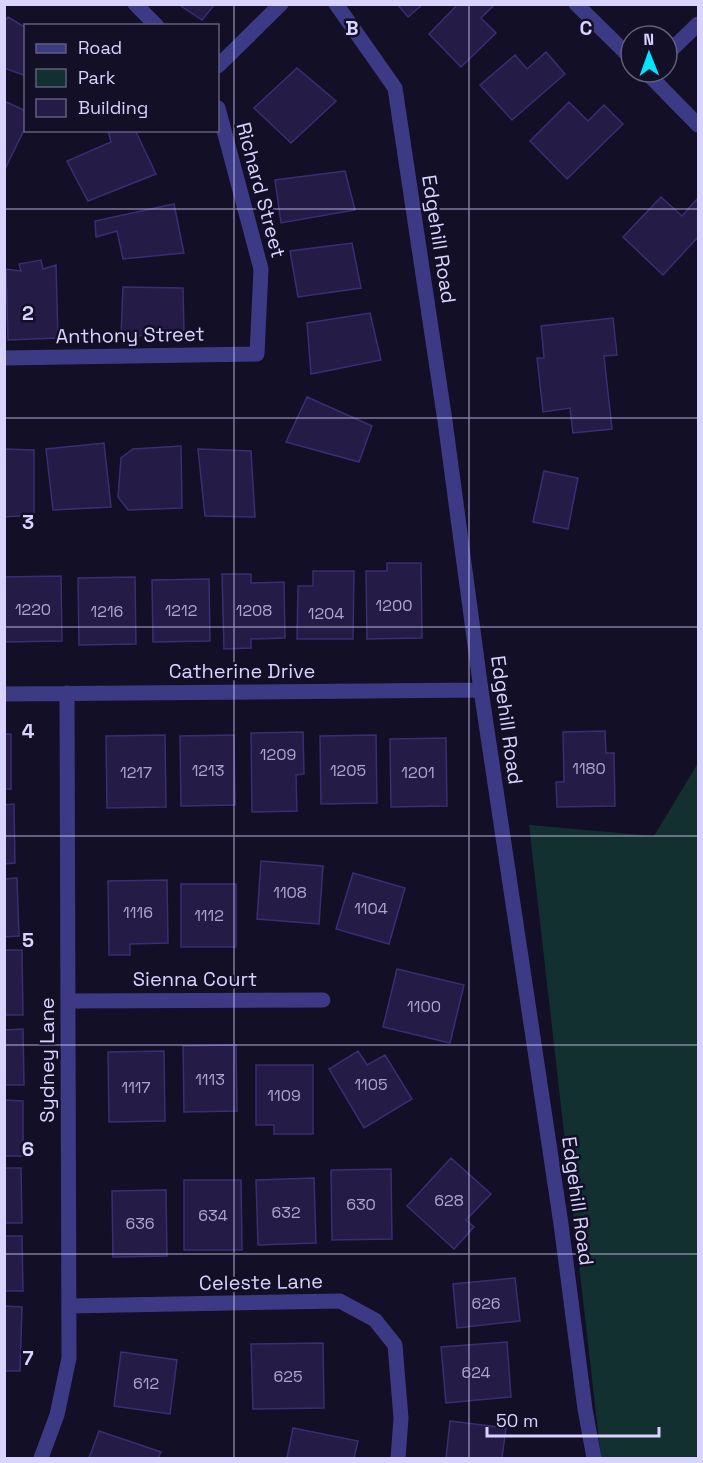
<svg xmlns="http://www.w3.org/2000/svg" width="703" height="1463" viewBox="0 0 703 1463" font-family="'Space Grotesk',sans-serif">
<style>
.green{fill:#12302f}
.building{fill:#241b47;stroke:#3b2d73;stroke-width:1.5}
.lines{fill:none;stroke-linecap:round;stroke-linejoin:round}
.minor{stroke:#3d3a85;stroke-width:15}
.grid{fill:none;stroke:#d9d4ff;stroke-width:1.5;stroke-opacity:0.55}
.labels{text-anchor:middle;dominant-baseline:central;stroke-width:5;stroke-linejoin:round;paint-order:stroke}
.number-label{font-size:16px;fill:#aca6d1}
.street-label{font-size:20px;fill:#d9d4ff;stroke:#130f26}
.grid-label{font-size:20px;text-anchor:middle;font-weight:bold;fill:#d9d4ff;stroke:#130f26;stroke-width:5;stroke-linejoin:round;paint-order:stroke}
</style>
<rect width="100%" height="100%" fill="#130f26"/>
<path class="green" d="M698,763V1455L695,1458H601L529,825L654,836Z"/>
<path class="building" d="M178,4H215L202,20Z
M397,4H423L408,17Z
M458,4H495L481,18L496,33L461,67L429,34Z
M8,17L26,28V76L4,68V22Z
M546,52L565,74L512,120L480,85L515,55L527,69Z
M297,68L336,101L291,143L254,108Z
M4,101L26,111V126L5,169Z
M569,102L588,121L604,105L623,124L567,179L530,141Z
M108,130H135L156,174L88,201L67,161L111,142Z
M345,171L355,210L281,223L275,180Z
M661,197L682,216L698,198V237L663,275L623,237Z
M174,204L184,253L123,259L117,231L96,237L95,221Z
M352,243L361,288L298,297L290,251Z
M41,260L43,269L56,265L58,338L8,340L6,269L21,271L19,264Z
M123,287L183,288L184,335L121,336Z
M370,313L381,360L311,374L307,323Z
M613,318L617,355L604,356L612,429L573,433L570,408L543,412L537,358H544L541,326Z
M307,397L372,426L359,462L286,442Z
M104,443L111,507L53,510L46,449Z
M181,446L182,508L128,510L118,497L121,458L133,449Z
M4,449L34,450V515L4,517Z
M198,449L251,451L255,517L205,516Z
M544,471L578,478L568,529L533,522Z
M387,563H421L422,638L367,639L366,571H387Z
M313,571H354L353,639H297L298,586H313Z
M222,574H251V583L284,582L285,638L251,639V648L224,649Z
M61,576L62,641L4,642V577Z
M135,577L136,644L79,645L78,578Z
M209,579L210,641L153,642L152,580Z
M605,731L606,753H614L615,806L557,807L556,782H564L563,732Z
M303,732L304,774L296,775L297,811L252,812L251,733Z
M4,734H11V789H4Z
M165,735L166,807L107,808L106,736Z
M234,735L235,805L181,806L180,736Z
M376,735L377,803L321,804L320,736Z
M446,738L447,806L391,807L390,739Z
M14,804L15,863L4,864V805Z
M261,861L323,866L319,924L257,919Z
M353,873L405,888L389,944L336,929Z
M17,878L19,936L4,937V879Z
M167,880L168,943L130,944V955H109L108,881Z
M181,884H236V947H181Z
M4,950H22L23,1015H4Z
M397,969L464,985L450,1043L383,1027Z
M23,1029L24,1085H4V1030Z
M236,1045L237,1111L184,1112L183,1046Z
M164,1051L165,1121L109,1122L108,1052Z
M358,1051L367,1065L385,1055L412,1099L364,1128L329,1069Z
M256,1065H313V1134H274V1125H256Z
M4,1100L23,1101V1156H4Z
M451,1158L491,1194L466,1220L474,1227L454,1249L407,1206Z
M4,1168H21L22,1223H4Z
M391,1169L392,1239L332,1240L331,1170Z
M314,1178L316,1243L258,1245L256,1180Z
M184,1180H241L242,1250H184Z
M166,1190L167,1256L113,1257L112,1191Z
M4,1236H22L23,1291H4Z
M515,1278L520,1321L457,1328L453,1284Z
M4,1306L22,1307L20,1371H4Z
M507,1342L511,1397L446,1403L441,1347Z
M323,1343L324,1408L253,1409L251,1344Z
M121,1352L177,1360L170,1414L114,1406Z
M450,1421L506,1428L502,1458H446Z
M293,1428L358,1441L354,1458H287Z
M99,1431L161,1452L158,1458H89Z"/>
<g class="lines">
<path class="minor" d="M135,4L157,26
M336,4L395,88L445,421L481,690L561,1224L585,1409L594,1458
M576,4L631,58
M667,54L698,24
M218,66L281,4
M646,72L698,125
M4,358L257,354L261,269L218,108
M4,694L481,690
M68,1001L323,1000
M69,1306L340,1301L375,1320L395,1345L401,1418L398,1458
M41,1458L57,1415L69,1358L67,693"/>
</g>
<path class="grid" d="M234,4V1458M469,4V1458M4,209H698M4,418H698M4,627H698M4,836H698M4,1045H698M4,1254H698"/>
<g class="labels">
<g class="number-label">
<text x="394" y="605">1200</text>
<text x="33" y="609">1220</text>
<text x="181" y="610">1212</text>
<text x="254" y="610">1208</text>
<text x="107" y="611">1216</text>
<text x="326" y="613">1204</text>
<text x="278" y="754">1209</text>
<text x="589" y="768">1180</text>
<text x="208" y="770">1213</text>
<text x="348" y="770">1205</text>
<text x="136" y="772">1217</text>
<text x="418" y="772">1201</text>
<text x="290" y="892">1108</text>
<text x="371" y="908">1104</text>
<text x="138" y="912">1116</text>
<text x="209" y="915">1112</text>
<text x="424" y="1006">1100</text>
<text x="210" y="1079">1113</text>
<text x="371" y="1084">1105</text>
<text x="136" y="1087">1117</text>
<text x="284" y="1095">1109</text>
<text x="449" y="1200">628</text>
<text x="361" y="1204">630</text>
<text x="286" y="1212">632</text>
<text x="213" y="1215">634</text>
<text x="140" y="1223">636</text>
<text x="486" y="1303">626</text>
<text x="476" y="1372">624</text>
<text x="288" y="1376">625</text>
<text x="146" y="1383">612</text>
</g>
<g class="street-label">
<text transform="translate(261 190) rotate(75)">Richard Street</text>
<text transform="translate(439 239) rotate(81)">Edgehill Road</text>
<text transform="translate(130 335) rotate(-1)">Anthony Street</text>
<text x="242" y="671">Catherine Drive</text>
<text transform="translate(507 720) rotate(82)">Edgehill Road</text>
<text x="195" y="979">Sienna Court</text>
<text transform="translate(47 1060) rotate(-90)">Sydney Lane</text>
<text transform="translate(578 1201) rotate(82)">Edgehill Road</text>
<text transform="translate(261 1282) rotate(-1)">Celeste Lane</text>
</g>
</g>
<g class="grid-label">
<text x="352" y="35">B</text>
<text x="586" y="35">C</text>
<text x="28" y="320">2</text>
<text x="28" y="529">3</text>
<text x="28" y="738">4</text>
<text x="28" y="947">5</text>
<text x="28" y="1156">6</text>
<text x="28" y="1365">7</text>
</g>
<rect width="703" height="1463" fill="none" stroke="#d9d4ff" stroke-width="12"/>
<rect x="24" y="24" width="195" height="108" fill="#130f26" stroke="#625e7d" stroke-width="1.5"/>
<rect x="36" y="44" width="30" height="9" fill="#3d3a85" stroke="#625e7d" stroke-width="1.5"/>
<text x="78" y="54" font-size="18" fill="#d9d4ff">Road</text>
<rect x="36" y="69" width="30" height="18" fill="#12302f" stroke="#625e7d" stroke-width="1.5"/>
<text x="78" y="84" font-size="18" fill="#d9d4ff">Park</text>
<rect x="36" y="99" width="30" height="18" fill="#241b47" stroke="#625e7d" stroke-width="1.5"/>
<text x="78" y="114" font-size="18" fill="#d9d4ff">Building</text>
<g transform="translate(649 54) rotate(359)"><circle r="28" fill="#130f26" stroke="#625e7d" stroke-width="1.5"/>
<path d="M0-4.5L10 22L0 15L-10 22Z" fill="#00e5ff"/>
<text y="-9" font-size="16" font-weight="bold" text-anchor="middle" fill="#d9d4ff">N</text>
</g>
<path d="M487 1427v9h172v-9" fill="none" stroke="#d9d4ff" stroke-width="3"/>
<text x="496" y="1427" font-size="18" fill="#d9d4ff" stroke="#130f26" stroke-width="4.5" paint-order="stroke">50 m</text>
</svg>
